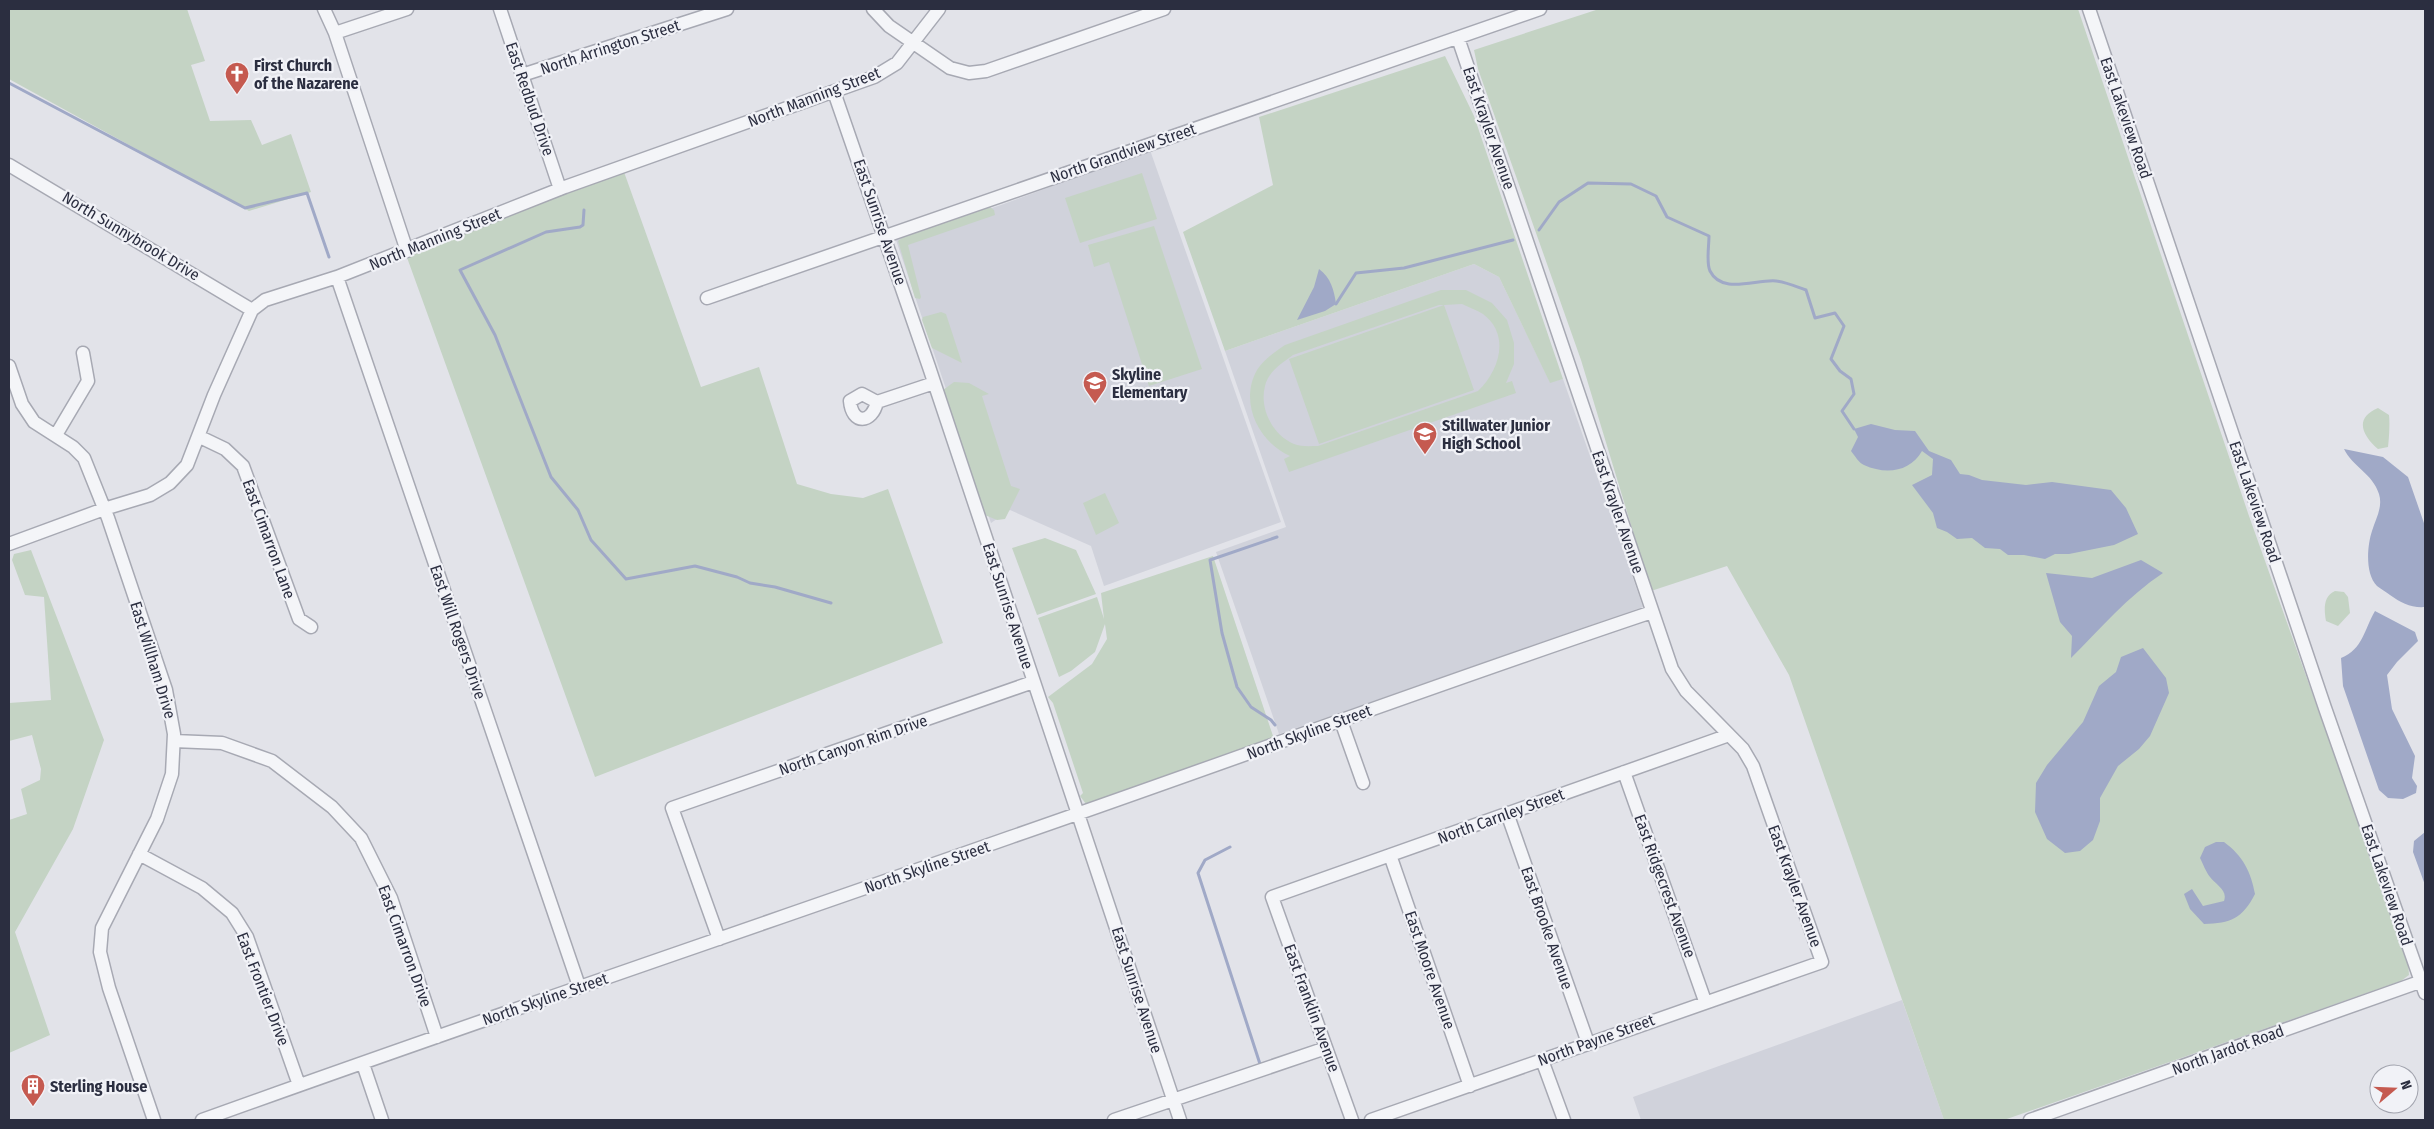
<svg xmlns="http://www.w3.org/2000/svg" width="2434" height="1129" viewBox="0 0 2434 1129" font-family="'Fira Sans Condensed',sans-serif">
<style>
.built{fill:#d0d2db}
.green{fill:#c4d3c4;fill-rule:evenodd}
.water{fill:#a0a9c7}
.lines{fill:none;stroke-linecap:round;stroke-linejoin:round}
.stream{stroke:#a0a9c7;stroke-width:3}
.minor-casing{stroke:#a7a9b3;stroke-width:15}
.minor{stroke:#f4f5f8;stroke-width:12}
.labels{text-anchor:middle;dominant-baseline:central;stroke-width:4.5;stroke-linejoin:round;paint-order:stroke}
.street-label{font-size:16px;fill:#2b2e40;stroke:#f1f2f7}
.poi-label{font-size:16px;font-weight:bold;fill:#2b2e40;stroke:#f1f2f7;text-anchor:start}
</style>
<rect width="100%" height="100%" fill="#e2e3e9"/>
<path class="built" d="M1150,150L1281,522L1104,586L1091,546L1010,510L991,523L896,240L1001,205Z
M1474,264L1499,277L1550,382L1563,379L1643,607L1279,734L1216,552L1286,527L1225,351Z
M1902,1000L1944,1120H1641L1633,1097Z"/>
<path class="green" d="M9,9H187L205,61L191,65L210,121L251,120L262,145L291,134L311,192L249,211L9,79Z
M1599,9H2078L2249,516L2408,962L2409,975L2401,981L2004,1120H1944L1789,675L1727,566L1651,591L1581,360L1478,69L1474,50Z
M1445,56L1474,116L1563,379L1550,383L1499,277L1474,264L1225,351L1183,232L1273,185L1259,117Z
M624,172L701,387L759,367L797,484L831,494L863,498L888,489L943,643L595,777L405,252Z
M1142,173L1157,219L1080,243L1065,198Z
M990,207L994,210L995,215L908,245L921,297L920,299L915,298L898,241L903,237Z
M1154,226L1202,369L1149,386L1109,262L1094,267L1088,245Z
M1441,290H1466L1492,303L1507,320L1514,343V364L1506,383L1512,381L1516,393L1289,472L1284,459L1290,456C1258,442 1239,402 1257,370C1264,359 1275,352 1285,345ZM1462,304C1468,307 1477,310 1483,314C1511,335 1499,371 1478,391L1318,446C1311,446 1301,447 1294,444C1273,435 1259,409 1265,386C1268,372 1282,363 1293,355L1439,305H1444L1289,359L1319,444L1474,390L1444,305Z
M941,312L946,314L962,363L932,348L922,320L923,317Z
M954,382L969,383L989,394L982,396L1011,486L1020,489L1005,519L997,520L985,515L943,390Z
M2378,408L2389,415C2390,423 2389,439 2388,447L2378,449C2362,435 2354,418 2378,408Z
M1105,493L1119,523L1096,535L1083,503Z
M1045,538L1076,550L1096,594L1037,615L1012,548Z
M31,550L104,740L73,829L15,932L50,1035L9,1053V820L27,814L21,789L40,780L41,769L32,735L9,741V703L51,700L44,597L25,595L12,560L14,554Z
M1213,556L1274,739L1086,804L1080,796L1083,793L1053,703L1048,697L1092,664L1107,639L1105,624L1095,652L1071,671L1059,677L1038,618L1097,597L1104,619L1101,593Z
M2335,591L2344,592L2348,597L2350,613L2338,626L2326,621C2324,610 2323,596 2335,591Z"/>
<path class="water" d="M1319,269C1331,278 1334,290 1336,304L1325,311L1297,320L1314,287Z
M1871,424L1895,430L1915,431L1929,451L1951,460L1960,474L1969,475L1982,480L2026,485L2052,482L2111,490L2126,508L2138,534L2114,545L2069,554H2055L2045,559L2024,555H2008L2000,549L1985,548L1972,538L1957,539L1947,532L1937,528L1933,513L1912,485L1932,475L1933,459L1922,451C1910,472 1886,475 1864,465C1859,463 1855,456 1851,451L1858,437L1854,429Z
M2344,449L2383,457L2408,477L2425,526V607C2411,608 2401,603 2390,595C2386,592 2381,589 2377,586C2365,574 2367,546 2372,531C2376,518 2383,507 2379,494C2373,474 2352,466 2344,449Z
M2141,560L2163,573C2128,596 2100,629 2071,658L2072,636L2060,622L2046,573L2092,578Z
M2375,611L2415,632L2418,641L2397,662L2387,675L2392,709L2415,756L2412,778L2417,786L2416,793L2403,799L2388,798L2379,790L2343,686L2341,658C2363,649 2364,630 2375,611Z
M2143,648L2166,678L2169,693L2150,736L2139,749L2118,766L2100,798V821L2093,840L2080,851L2065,853L2047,839L2035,812L2036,783L2047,765L2083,722L2099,686L2116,672L2121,657Z
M2425,832V885L2413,852L2414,841Z
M2216,842H2224C2243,856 2251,872 2255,894C2242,919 2231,923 2204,924L2190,909L2184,894L2192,889L2203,906L2224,901C2228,890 2216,885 2210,877C2206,872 2203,864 2200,858L2205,847Z"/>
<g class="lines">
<path class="stream" d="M9,83L245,208L307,193L329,257
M584,210L583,225L580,227L546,232L460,270L495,335L551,477L578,510L591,540L626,579L695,566L737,577L750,583L775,587L831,603
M1539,230L1559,202L1588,183L1631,184L1656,196L1667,217L1709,236C1709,246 1706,263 1710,271C1722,295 1756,279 1776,281C1786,282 1797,287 1806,290L1815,318L1835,313L1844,326L1831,359L1840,371L1851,379L1854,394L1842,411L1854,429
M1336,304L1356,273L1404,268L1513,240
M1275,725L1271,720L1251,707L1237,687L1222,633L1210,560L1277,537
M1230,847L1205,860L1198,873L1260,1064"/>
<defs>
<path id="minor" d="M324,9L335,33L407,251
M500,9L560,189
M873,9L889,26L950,68L969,73L986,71L1164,9
M2089,9L2325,708L2425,993
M335,33L407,9
M522,75L727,9
M834,92L929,367L1180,1120
M9,165L252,310
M337,277L579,986
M707,298L1540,9
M9,366L22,404L34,422L73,447L84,458L108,518L166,690L174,734L172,774L157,819L102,928L100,952L109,988L154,1120
M862,394L877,402C872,424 852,425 850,401Z
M877,402L934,383
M56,435L88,381L83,353
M200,437L225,449L243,466L299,619L311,627
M9,544L104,509L150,495L170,483L187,465L214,395L252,310L265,300L337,277L565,187L874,77L897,63L939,9
M1341,721L1363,783
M174,741L222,743L272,761L332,807L361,838L391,898L437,1037
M1624,772L1705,1001
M1507,813L1588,1043
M139,854L202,888L232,913L247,937L299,1085
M1390,855L1470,1086
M719,939L672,808L1033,682
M1542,1060L1564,1120
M363,1064L382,1120
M202,1120C471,1023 741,932 1011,837C1225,763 1437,684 1652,612
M1114,1120L1326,1048
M1352,1120L1272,897L1729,735
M1371,1120L1822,962L1753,766L1743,749L1686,691L1672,669L1458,38
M2030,1120L2425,980"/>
</defs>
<use href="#minor" class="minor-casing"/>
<use href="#minor" class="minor"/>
</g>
<defs>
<symbol id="church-pin" viewBox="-11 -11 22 30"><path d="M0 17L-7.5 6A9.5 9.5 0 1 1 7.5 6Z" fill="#c55a50" stroke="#f1f2f7"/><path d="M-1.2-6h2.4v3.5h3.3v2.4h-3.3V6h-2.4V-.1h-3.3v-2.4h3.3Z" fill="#fff"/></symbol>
<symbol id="school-pin" viewBox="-11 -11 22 30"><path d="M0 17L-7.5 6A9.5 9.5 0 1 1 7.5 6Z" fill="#c55a50" stroke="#f1f2f7"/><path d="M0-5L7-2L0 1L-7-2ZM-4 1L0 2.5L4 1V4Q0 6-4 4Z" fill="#fff"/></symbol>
<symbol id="building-pin" viewBox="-11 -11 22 30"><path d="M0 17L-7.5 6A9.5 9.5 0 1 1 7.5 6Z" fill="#c55a50" stroke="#f1f2f7"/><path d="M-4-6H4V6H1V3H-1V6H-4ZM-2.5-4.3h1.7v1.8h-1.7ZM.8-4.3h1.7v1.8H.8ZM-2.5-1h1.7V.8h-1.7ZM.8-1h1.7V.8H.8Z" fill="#fff"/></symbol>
</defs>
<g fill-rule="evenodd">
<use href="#church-pin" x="223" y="60" width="28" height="38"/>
<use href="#school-pin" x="1081" y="369" width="28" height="38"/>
<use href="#school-pin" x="1411" y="420" width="28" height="38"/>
<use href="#building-pin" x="19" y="1072" width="28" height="38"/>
</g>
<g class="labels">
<g class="street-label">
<text transform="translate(610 47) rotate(-18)">North Arrington Street</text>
<text transform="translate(814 97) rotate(-21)">North Manning Street</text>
<text transform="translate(530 99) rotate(71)">East Redbud Drive</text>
<text transform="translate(2126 118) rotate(71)">East Lakeview Road</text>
<text transform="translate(1489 128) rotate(71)">East Krayler Avenue</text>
<text transform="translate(1123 153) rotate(-19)">North Grandview Street</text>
<text transform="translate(880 222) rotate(71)">East Sunrise Avenue</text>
<text transform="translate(131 236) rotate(31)">North Sunnybrook Drive</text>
<text transform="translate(435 239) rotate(-22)">North Manning Street</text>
<text transform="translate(2255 502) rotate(71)">East Lakeview Road</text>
<text transform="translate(1618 512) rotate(71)">East Krayler Avenue</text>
<text transform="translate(269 539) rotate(70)">East Cimarron Lane</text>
<text transform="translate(1008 606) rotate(72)">East Sunrise Avenue</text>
<text transform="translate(458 632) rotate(71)">East Will Rogers Drive</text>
<text transform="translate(153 660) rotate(73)">East Willham Drive</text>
<text transform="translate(1309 732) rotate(-20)">North Skyline Street</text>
<text transform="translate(853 745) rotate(-19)">North Canyon Rim Drive</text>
<text transform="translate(1501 816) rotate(-20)">North Carnley Street</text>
<text transform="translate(927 867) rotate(-19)">North Skyline Street</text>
<text transform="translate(2387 885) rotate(71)">East Lakeview Road</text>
<text transform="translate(1665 886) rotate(70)">East Ridgecrest Avenue</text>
<text transform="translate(1795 886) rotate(70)">East Krayler Avenue</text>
<text transform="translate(1547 928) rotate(71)">East Brooke Avenue</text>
<text transform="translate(405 946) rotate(70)">East Cimarron Drive</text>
<text transform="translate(1430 970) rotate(71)">East Moore Avenue</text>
<text transform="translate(263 989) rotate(69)">East Frontier Drive</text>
<text transform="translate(1137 990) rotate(72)">East Sunrise Avenue</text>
<text transform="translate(545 999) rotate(-19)">North Skyline Street</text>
<text transform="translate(1312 1008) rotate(70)">East Franklin Avenue</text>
<text transform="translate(1596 1040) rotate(-20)">North Payne Street</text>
<text transform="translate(2228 1050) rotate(-20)">North Jardot Road</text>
</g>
<g class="poi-label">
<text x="254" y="65">First Church<tspan x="254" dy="18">of the Nazarene</tspan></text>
<text x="1112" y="374">Skyline<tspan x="1112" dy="18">Elementary</tspan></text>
<text x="1442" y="425">Stillwater Junior<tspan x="1442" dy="18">High School</tspan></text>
<text x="50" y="1086">Sterling House</text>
</g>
</g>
<rect width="2434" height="1129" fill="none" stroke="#2b2e40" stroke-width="20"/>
<g transform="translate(2394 1089) rotate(71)"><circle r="24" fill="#f1f2f7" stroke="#a2a4ae"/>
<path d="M0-4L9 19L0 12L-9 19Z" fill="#c55a50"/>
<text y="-8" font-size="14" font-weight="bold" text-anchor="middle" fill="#2b2e40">N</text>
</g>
</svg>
